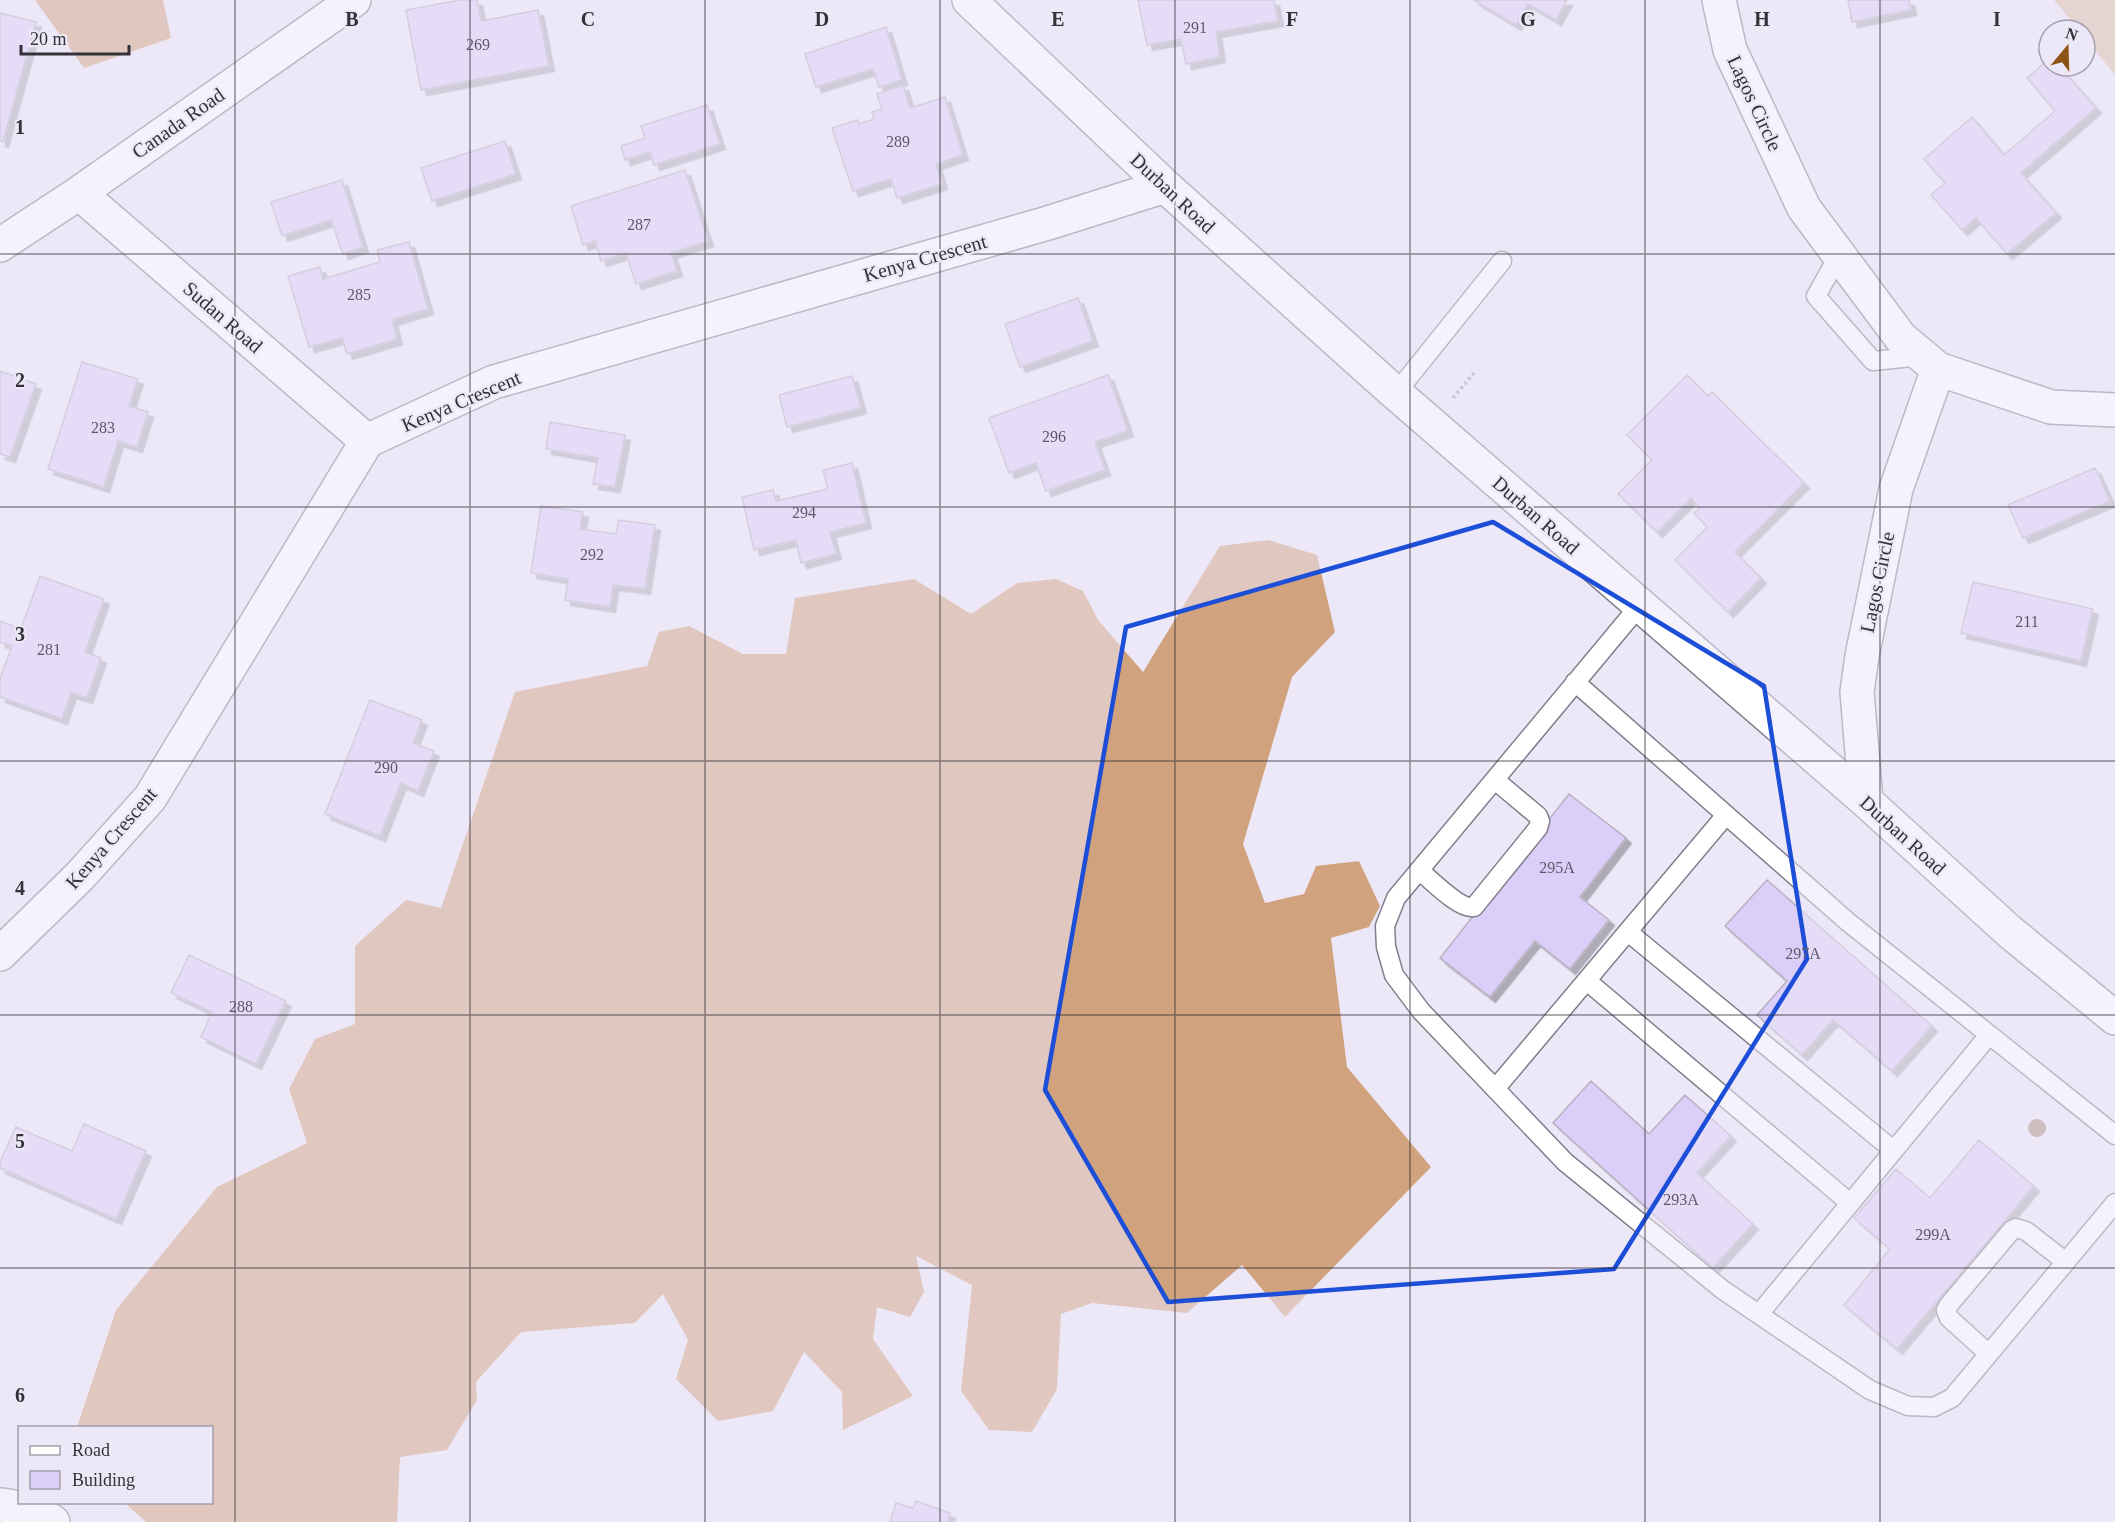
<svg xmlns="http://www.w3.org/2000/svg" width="2115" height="1522" viewBox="0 0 2115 1522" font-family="Georgia,serif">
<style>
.green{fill:#dcbda5}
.forest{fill:#d0a27e}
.building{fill:#dbcef8;stroke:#b6b2c1;stroke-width:1.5;filter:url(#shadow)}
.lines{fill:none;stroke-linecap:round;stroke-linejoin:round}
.lane-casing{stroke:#827e8c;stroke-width:21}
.street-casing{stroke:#827e8c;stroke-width:36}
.path{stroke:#a4a1ad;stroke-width:4;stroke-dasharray:3 3;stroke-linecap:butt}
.lane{stroke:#fff;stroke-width:18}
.street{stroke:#fff;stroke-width:33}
.tree{fill:#a78c7c}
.marked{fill:none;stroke:#1d4ed8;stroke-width:4.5;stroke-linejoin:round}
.grid{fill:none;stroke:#343238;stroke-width:1.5;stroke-opacity:0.55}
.labels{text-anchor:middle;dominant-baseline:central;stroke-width:4.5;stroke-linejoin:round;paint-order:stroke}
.number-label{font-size:16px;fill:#5e5968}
.street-label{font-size:20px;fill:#343238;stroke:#ede8f8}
.grid-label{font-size:20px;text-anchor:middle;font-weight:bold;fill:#343238;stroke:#ede8f8;stroke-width:4.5;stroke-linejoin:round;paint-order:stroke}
</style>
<defs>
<filter id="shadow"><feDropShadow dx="5.5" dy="5.5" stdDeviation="0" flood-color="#0004"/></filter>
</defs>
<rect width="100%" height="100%" fill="#ede8f8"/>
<path class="green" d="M2054,0H2115V75L2085,38V30H2079Z"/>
<path class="forest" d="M35,0H163L171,38L84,68Z
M1268,540L1317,555L1335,632L1292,677L1243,844L1265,903L1304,894L1316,866L1359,861L1380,906L1369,927L1331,938L1347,1067L1431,1167L1285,1317L1242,1265L1187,1313L1092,1303L1061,1314L1057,1389L1032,1432L989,1430L961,1391L972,1285L916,1256L924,1292L910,1317L877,1307L873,1339L913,1396L843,1430L842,1392L804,1352L773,1411L718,1421L676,1379L688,1340L663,1294L635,1323L521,1332L476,1382L477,1400L447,1450L400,1457L397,1522H146L125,1503L212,1502V1428L77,1427L116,1310L217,1187L307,1143L289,1089L315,1039L355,1024V946L406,900L441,908L515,692L647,666L659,632L689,626L743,654H786L795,598L914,579L971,614L1017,583L1056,579L1083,591L1098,620L1143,672L1220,546Z"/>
<path class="building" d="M460,0H477L481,21L538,10L549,66L421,90L406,10Z
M1138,0H1274L1278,21L1216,32L1220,57L1186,64L1181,39L1147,45Z
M1474,0H1567L1556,20L1528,4L1516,25Z
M1848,0H1909L1911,10L1852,22Z
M0,13L36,22L3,142L0,141Z
M886,27L902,80L879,87L873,69L816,87L805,54Z
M2049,59V66H2059L2096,108L2021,173L2056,213L2007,254L1976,218L1962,230L1931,195L1945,183L1924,159L1972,117L2004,155L2055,111L2027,78Z
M903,85L910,108L945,97L963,155L936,164L942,184L897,198L891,179L853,191L832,128L858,120L859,124L874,119L872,112L882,109L877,94Z
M707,105L720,144L654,165L650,152L625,160L621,146L645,138L641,126Z
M505,141L516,174L432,201L421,168Z
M685,170L708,241L671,253L677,271L636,284L626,253L601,261L595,241L583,245L571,206Z
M342,180L363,247L343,254L331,220L282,236L271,202Z
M409,242L428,309L392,320L397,339L347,354L342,338L309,347L288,276L320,267L323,279L380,262L377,250Z
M1078,298L1093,341L1020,367L1005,324Z
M82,362L138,379L129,406L148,412L137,447L118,441L104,487L48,469Z
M0,371L36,384L10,457L0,454Z
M1108,375L1128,431L1095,442L1105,470L1046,491L1036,463L1009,473L989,418Z
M1687,375L1708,396L1712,392L1804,483L1735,552L1761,578L1728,612L1675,560L1707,527L1694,513L1700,508L1691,498L1657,532L1618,494L1652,460L1627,435Z
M852,376L861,408L787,427L779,395Z
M550,422L625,435L615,487L593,484L598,458L546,449Z
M852,463L866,523L830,532L836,554L801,563L796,540L754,550L742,497L773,490L776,501L828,489L823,470Z
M2095,468L2110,501L2023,538L2008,505Z
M541,506L583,512L580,529L616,534L619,520L655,525L645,589L613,585L610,607L565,600L568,579L531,573Z
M40,576L104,599L85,652L101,658L87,698L71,693L62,719L0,697V679L12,646L0,642V621L21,629Z
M1973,582L2093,609L2081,661L1961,633Z
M370,700L422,720L413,743L434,751L418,791L401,783L380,836L325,814Z
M1569,794L1626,838L1580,897L1609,920L1570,969L1535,941L1490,997L1440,958Z
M1767,880L1932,1026L1892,1071L1833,1020L1802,1055L1757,1015L1787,981L1725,926Z
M189,955L286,1001L256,1064L201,1037L212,1012L171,993Z
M1591,1081L1649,1134L1685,1095L1731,1136L1697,1173L1753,1224L1713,1268L1553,1123Z
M84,1124L146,1151L116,1219L0,1168V1162L16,1127L72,1151Z
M1979,1140L2034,1186L1897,1349L1844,1305L1890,1249L1854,1218L1896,1169L1930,1198Z
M916,1501L950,1513L948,1520L954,1522H890L896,1503L913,1508Z"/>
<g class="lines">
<defs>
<path id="lane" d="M1839,255L1816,296L1873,361L1922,356
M1396,393L1502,261
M1640,605L1396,898L1385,926L1386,947L1394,975L1421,1011L1565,1162L1723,1290L1870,1390L1908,1406L1934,1407L1952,1398L2115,1203
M1575,682L1848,922L2115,1135
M1419,870C1431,880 1460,910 1474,907L1538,828L1540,821L1538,816L1495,780
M1628,932L1893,1150
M1587,981L1850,1203
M1495,1089L1726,815
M1759,1314L1989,1035
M1989,1354L1949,1318L1946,1310L1948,1306L2012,1230L2016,1228L2026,1231L2066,1262"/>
<path id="street" d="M969,0L1165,186L1384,383L1866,801L2010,932L2115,1018
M1719,0L1730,50L1804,208L1901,338L1938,369L2051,407L2115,410
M79,193L367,441
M0,245L79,193L354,0
M1866,801L1857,692L1862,656L1896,489L1938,369
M0,954L80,876L150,798L367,441L494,382L1048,223L1165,186
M0,1505C18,1507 38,1511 53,1522"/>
</defs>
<use href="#lane" class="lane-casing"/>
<use href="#street" class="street-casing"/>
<path class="path" d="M1453,398L1474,373"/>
<use href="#lane" class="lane"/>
<use href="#street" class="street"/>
</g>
<circle class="tree" cx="2037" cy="1128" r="9"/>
<path d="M0 0H2115V1522H0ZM1493,522L1764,686L1807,959L1614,1269L1168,1302L1045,1090L1126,627Z" fill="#ede8f8" fill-opacity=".55" fill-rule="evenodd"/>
<path class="marked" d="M1493,522L1764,686L1807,959L1614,1269L1168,1302L1045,1090L1126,627Z"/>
<path class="grid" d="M235,0V1522M470,0V1522M705,0V1522M940,0V1522M1175,0V1522M1410,0V1522M1645,0V1522M1880,0V1522M0,254H2115M0,507H2115M0,761H2115M0,1015H2115M0,1268H2115"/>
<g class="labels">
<g class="number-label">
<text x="1195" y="27">291</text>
<text x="478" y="44">269</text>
<text x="898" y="141">289</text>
<text x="639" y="224">287</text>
<text x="359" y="294">285</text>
<text x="103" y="427">283</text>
<text x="1054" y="436">296</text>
<text x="804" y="512">294</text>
<text x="592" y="554">292</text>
<text x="2027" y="621">211</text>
<text x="49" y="649">281</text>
<text x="386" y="767">290</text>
<text x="1557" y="867">295A</text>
<text x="1803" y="953">297A</text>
<text x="241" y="1006">288</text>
<text x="1681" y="1199">293A</text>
<text x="1933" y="1234">299A</text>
</g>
<g class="street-label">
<text transform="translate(1755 103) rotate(65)">Lagos Circle</text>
<text transform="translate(178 123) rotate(-35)">Canada Road</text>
<text transform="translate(1173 193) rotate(43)">Durban Road</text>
<text transform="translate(925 258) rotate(-16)">Kenya Crescent</text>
<text transform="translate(223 317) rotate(41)">Sudan Road</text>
<text transform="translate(461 401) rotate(-23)">Kenya Crescent</text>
<text transform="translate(1536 515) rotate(41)">Durban Road</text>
<text transform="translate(1877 582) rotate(-78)">Lagos Circle</text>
<text transform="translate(1903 835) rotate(42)">Durban Road</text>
<text transform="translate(111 838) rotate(-49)">Kenya Crescent</text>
</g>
</g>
<g class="grid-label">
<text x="352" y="26">B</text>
<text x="588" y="26">C</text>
<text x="822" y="26">D</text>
<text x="1058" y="26">E</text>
<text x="1292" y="26">F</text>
<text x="1528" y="26">G</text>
<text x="1762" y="26">H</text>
<text x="1997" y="26">I</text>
<text x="20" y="134">1</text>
<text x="20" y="387">2</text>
<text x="20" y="641">3</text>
<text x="20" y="895">4</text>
<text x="20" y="1148">5</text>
<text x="20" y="1402">6</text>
</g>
<rect x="18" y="1426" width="195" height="78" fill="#ede8f8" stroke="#a39fab" stroke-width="1.5"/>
<rect x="30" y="1446" width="30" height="9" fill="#ffffff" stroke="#a39fab" stroke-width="1.5"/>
<text x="72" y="1456" font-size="18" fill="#343238">Road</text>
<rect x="30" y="1471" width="30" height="18" fill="#dbcef8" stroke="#a39fab" stroke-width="1.5"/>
<text x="72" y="1486" font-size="18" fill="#343238">Building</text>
<g transform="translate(2067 48) rotate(19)"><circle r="28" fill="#ede8f8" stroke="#a39fab" stroke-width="1.5"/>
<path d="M0-4.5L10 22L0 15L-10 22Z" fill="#905316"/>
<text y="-9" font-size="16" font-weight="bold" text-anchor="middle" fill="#343238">N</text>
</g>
<path d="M21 45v9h108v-9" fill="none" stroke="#343238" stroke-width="3"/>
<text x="30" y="45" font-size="18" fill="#343238" stroke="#ede8f8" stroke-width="4.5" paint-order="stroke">20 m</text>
</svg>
